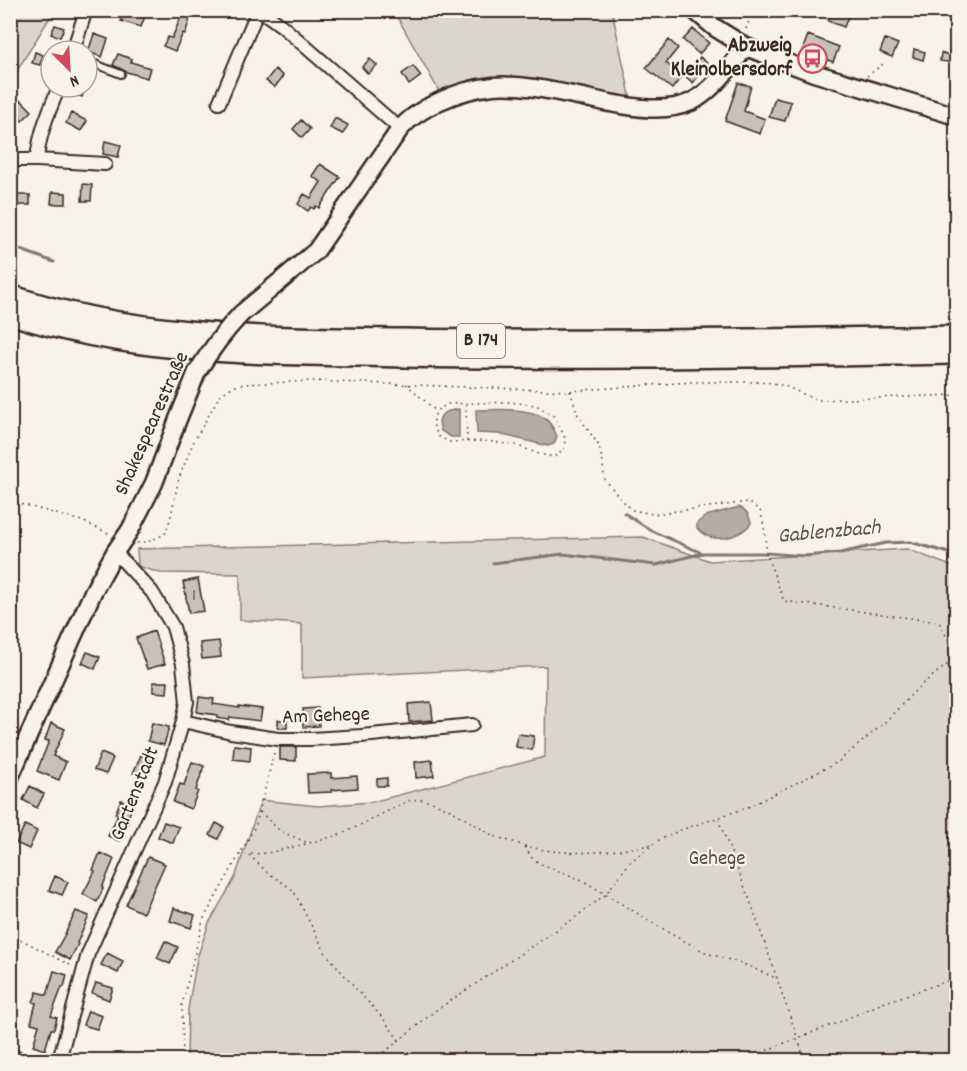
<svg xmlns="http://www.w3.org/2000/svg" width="967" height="1071" viewBox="0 0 967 1071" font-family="Dekko,sans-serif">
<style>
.green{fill:#dbd6cb;stroke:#8b8074;stroke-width:1.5}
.water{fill:#b4aca0;stroke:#84786c;stroke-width:1.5}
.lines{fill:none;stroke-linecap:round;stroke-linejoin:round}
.stream{stroke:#84786c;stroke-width:3}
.building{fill:#c8c1b6;stroke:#3b2a1e;stroke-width:1.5}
.lane-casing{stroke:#3b2a1e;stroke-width:10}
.street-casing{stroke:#3b2a1e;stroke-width:16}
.secondary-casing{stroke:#3b2a1e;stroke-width:21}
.highway-casing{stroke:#3b2a1e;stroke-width:26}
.path{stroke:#3b2a1e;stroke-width:1.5;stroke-dasharray:1.5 4.5;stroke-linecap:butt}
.lane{stroke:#f7f3e8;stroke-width:6}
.street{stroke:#f7f3e8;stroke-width:12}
.secondary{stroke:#f7f3e8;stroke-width:16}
.highway{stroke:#f7f3e8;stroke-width:21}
.secondary-bridge-casing{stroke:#3b2a1e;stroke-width:21;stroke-linecap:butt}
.secondary-bridge{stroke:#f7f3e8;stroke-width:16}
.labels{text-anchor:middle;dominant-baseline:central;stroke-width:4.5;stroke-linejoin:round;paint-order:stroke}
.number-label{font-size:18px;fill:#5e5044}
.shield{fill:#f7f3e8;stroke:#73665b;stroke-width:1.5}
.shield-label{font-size:20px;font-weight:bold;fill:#3b2a1e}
.poi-label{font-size:21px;font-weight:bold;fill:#3b2a1e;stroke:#f7f3e8;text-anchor:end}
.street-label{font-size:21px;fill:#3b2a1e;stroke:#f7f3e8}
.park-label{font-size:21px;fill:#5b4c41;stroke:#f7f3e8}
.water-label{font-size:22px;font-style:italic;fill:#5f5145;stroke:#f7f3e8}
</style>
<rect width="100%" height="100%" fill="#f7f3e8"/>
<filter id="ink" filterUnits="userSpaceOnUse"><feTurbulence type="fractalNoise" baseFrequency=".0167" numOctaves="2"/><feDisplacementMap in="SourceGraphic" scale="12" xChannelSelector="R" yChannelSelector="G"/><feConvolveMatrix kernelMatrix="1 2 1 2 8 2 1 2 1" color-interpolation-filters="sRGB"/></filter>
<g filter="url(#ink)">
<path class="green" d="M11,10L54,11L18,69L11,109Z
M394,11H612L631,100L514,81L470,82L440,93Z
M643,537L710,561L907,549L956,568V1060H187L188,1009L197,958L209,923L235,878L261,800L318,806L372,802L545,757L546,666L302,678V624L240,620V574L160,573L138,566L137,549Z"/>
<path class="water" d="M459,409V437H451L441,431C435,414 445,411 459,409Z
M476,410C495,410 526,407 543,417C550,421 554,429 557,436L554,444L548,446L499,434L477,433Z
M739,507C747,510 749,515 751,523C740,539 710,545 697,528V523L706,516Z"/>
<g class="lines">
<path class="stream" d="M10,246L54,262
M624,513L652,531L702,553
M493,563L563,554L656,565L703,553H766L805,556L840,553L886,543L910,542L956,555"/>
</g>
<path class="building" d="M125,10H130L145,16L141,27L121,21Z
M184,10H193L185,34L183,33L175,51L163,46L168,37L172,38Z
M832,10H839L849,14L844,27L828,21Z
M55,25L64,28L60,37L51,34Z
M693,29L709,43L699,54L683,40Z
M94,34L108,39L102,57L88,52Z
M808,35L839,47L833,62L802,51Z
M885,39L898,44L892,57L880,52Z
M669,40L678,48L666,63L682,76L672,89L646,68Z
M914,49L925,52L923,60L913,57Z
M35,52L43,55L40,65L32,63Z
M941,53L953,55L952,63L940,61Z
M118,54L132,59L131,62L150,68L147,78L127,72L113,65Z
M700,57L708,64L693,83L685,76Z
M370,59L377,65L368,74L362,67Z
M413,66L421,76L409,85L402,74Z
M275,69L283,76L275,87L266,81Z
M738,83L751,86L744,111L765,119L760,134L725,121Z
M67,87H78L85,89L82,97L66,91Z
M775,98L791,102L785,121L769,117Z
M21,100L32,111L22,121L11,109Z
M71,113L87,121L81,131L66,123Z
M335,118L348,125L343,134L330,128Z
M301,120L310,129L302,138L293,129Z
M105,141L121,145L118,157L103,154Z
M320,164L340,177L319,208L316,206L314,209L311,207L308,211L298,204L304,194L311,198L321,182L312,176Z
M83,184L92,185L91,201H82Z
M52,192L66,193V204H51Z
M15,195H30V205H15Z
M198,579L204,611L189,613L183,582Z
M154,631L165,664L147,669L136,638Z
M219,641L221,657L202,659L200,643Z
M87,652L100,657L95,669L82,663Z
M153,682H168L167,693L153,692Z
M199,697L214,699L213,704L239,708V706L262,709L260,721L230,717L229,720L217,718V715L197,712Z
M431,702L433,720L409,722L408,704Z
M318,708L319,726L303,727V709Z
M278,720H287V728H278Z
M51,723L65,729L53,756L66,762L59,780L37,771L49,741L45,740Z
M152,723L169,727L164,745L148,741Z
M518,734L534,736L532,750L516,747Z
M234,745L251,747L250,761L233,759Z
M280,747H296V761L280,760Z
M101,753L113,758L106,774L94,770Z
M141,755L154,761L146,778L133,773Z
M432,760L434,776L416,778L415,762Z
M192,762L204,766L196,790L198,791L191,809L173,802L180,784L184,785Z
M331,773V778L357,776L358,788L331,790L332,792L308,793L307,774Z
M387,778V786H377V779Z
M30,786L44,794L37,808L23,800Z
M121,800L133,805L127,820L129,821L119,841L108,836L118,815L115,814Z
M164,822L179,827L173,843L158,837Z
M216,823L224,827L218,839L210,835Z
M25,825L37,831L29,849L16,843Z
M100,853L114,859L102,888L103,889L97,902L83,894L95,871L93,870Z
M148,857L165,864L143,913L126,905Z
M55,876L68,882L62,895L49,890Z
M174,908L195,915L191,928L170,921Z
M76,911L89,916L77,943L78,944L70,960L55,952L64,936Z
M165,941L178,947L170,964L157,958Z
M107,953L123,961L118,973L101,965Z
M54,971L67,975L64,987H62L51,1016L57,1018L54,1029H51L45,1050L33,1046L39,1025L31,1023L36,1003L33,1002L37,992L47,995Z
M96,983L113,988L109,1000L92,993Z
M88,1011L102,1016L97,1029L83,1025Z
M10,1049L21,1051L19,1060H10Z"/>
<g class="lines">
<defs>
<path id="lane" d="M87,61L121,74"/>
<path id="street" d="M260,10L282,26L400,129
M73,51L86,10
M59,87C49,111 39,134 37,160L105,164
M219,103L258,10
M10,160H37
M183,721L231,732L278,739H311L361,736L472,725
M59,1060L88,954L165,782L183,721L187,702L183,664L173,627L152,592L115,552"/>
<path id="secondary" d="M694,10L714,27L746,47L814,73L956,116
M241,314L316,251L400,129C411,116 425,108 440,101C457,93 475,88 493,86C527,83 576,96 610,103C636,108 666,113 691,102C712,92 731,65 746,47
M10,777L93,592L115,552L130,530L154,483L178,419L197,372"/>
<path id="highway" d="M10,296C134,339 273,338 403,340C587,343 772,340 956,337
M10,313C136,356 272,353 403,356C587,359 772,356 956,353"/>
</defs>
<use href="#lane" class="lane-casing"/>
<use href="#street" class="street-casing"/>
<use href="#secondary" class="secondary-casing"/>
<use href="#highway" class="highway-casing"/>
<path class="path" d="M746,29L753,10
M10,70L18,69
M867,76L883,64
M406,384L436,411L448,404L509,402L536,405L555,417L565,438L564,450L554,457L539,454L515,445L485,441L449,442L438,436L433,424L436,411
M570,391L578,415L599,446L603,463L604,478L619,497L632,510L653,514L749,502L761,512L766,538V553L784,601L939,622L949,641L956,649
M466,404L467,442
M10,501L82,521L110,534
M137,543L150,541L165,534L170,520L179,478L193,443L220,395L232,387L244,384L312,381L570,391L691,382H758L773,383L785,386L812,398L819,400L956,395
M260,812L280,831L308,843
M718,819L752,906L805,1060
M525,847L532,858L541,864L582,880L673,935L707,953L743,964L778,979
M239,855L268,853L302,845L342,834L408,801C433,793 470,823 492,835C498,838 506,840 513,842C559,858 604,853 651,845
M249,855L267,872L293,890L325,952L356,989L382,1017L399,1040
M10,934L74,967
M183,1060L182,1005L203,920L256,825L275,749
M375,1060L435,1011L573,919L605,895L630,862L657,841L681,830L746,808L838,762L882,725L921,685L956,658
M745,1060L777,1046L837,1023L880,1004L956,978"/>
<use href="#lane" class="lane"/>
<use href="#street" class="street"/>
<use href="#secondary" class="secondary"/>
<use href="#highway" class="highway"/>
<defs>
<path id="secondary-bridge" d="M197,372C210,351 224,332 241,314"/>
</defs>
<use href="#secondary-bridge" class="secondary-bridge-casing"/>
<use href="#secondary-bridge" class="secondary-bridge"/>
</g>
</g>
<defs>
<symbol id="bus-ring" viewBox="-11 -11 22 22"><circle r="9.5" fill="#f7f3e8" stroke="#d1495b" stroke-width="1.5"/><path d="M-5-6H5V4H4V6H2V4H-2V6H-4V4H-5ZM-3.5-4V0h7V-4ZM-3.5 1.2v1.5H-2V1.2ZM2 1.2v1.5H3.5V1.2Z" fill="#d1495b"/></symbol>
</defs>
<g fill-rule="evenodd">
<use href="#bus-ring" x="796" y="42" width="33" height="33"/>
</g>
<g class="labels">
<g class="number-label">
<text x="194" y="596">1</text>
</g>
<rect class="shield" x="457" y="324" width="48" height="34" rx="4.5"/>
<g class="shield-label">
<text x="481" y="341">B 174</text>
</g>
<g class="poi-label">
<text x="792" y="47">Abzweig<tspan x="792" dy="24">Kleinolbersdorf</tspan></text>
</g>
<g class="street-label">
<text transform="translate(153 424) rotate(-66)">Shakespearestraße</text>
<text transform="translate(326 717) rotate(-2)">Am Gehege</text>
<text transform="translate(136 794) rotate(-68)">Gartenstadt</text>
</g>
<g class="park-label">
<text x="717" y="860">Gehege</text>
</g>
<g class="water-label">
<text transform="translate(829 533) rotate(-5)">Gablenzbach</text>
</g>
</g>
<rect width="967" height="1071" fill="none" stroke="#f7f3e8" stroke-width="36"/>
<rect x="18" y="18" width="931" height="1035" fill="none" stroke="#3b2a1e" stroke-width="2" filter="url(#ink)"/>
<g transform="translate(69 69) rotate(156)"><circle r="28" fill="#f7f3e8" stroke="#aca397" stroke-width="1.5"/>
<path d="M0-4.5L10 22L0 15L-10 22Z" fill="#d1495b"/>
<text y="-9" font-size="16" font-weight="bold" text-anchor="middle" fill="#3b2a1e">N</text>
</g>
</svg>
